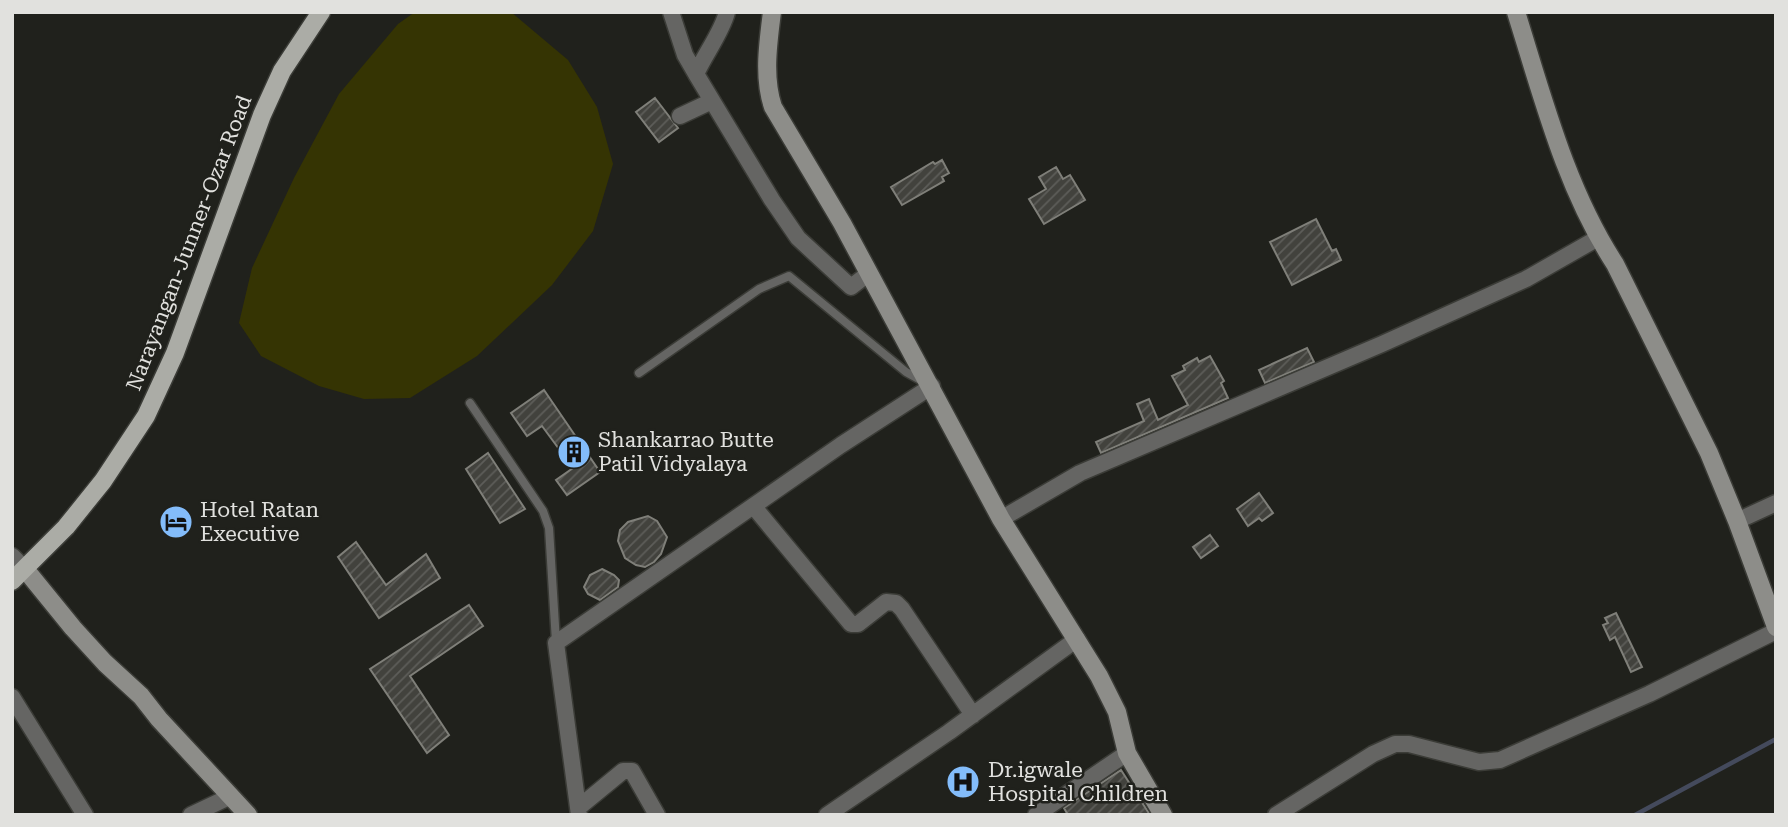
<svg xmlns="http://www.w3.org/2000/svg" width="1788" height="827" viewBox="0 0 1788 827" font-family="'Roboto Serif',serif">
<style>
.green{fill:#353403}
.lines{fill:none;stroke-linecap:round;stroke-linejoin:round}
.stream{stroke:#444a5c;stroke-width:4.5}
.building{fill:url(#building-hatch);stroke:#7f7f79;stroke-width:2}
.lane-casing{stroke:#3b3c37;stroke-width:11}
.street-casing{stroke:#3b3c37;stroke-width:19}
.secondary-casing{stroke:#3b3c37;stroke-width:21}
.primary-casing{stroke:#3b3c37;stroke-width:21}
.lane{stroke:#656563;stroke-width:8}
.street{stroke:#656563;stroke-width:16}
.secondary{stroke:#8d8d89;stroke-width:18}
.primary{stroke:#abaca6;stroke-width:18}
.labels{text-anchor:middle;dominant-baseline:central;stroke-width:5;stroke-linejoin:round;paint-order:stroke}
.street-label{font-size:21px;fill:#e1e1de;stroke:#20211c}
.poi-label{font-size:21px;fill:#e1e1de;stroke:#20211c;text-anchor:start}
</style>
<defs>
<pattern id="building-hatch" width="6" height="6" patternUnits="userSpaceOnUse" patternTransform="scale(1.75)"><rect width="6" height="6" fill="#42423d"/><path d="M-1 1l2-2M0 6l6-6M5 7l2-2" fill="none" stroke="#5d5d59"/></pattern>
</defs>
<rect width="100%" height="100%" fill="#20211c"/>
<path class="green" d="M415,12H511L568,60L597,107L613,164L593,231L552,285L477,356L410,398L364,399L319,386L261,356L239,323L252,268L294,178L339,94L398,24Z"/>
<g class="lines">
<path class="stream" d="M1635,815L1776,739"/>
</g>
<path class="building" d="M655,98L678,128L659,142L636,112Z
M942,160L949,173L942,177L944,181L902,205L891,187L933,162L935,164Z
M1056,167L1063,179L1070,175L1085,200L1044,224L1029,199L1046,189L1039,177Z
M1316,219L1332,251L1336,249L1341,260L1292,285L1270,242Z
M1307,348L1314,362L1265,383L1259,370Z
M1210,356L1224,381L1221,383L1228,398L1101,453L1096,442L1144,421L1137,404L1149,399L1158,420L1188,405L1172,376L1185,370L1183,366L1197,358L1199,362Z
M544,390L600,472L567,495L556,480L573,468L542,426L527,436L511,413Z
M488,453L525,509L500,523L466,469Z
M1259,493L1273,513L1262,521L1259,518L1248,526L1237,509Z
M648,516L657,521L667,537L661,554L654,562L645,567L636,565L625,558L618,541L620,530L628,522Z
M1210,535L1218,546L1201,558L1193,547Z
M356,542L386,585L426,554L440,578L379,618L338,557Z
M602,569L614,575L619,580L618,587L600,600L588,594L584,587L590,575Z
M469,605L483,626L410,676L449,735L427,753L370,669Z
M1616,613L1642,667L1631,672L1615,637L1610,640L1603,625L1608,623L1605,618Z
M1121,770L1150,815H1068L1064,808Z"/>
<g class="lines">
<defs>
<path id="lane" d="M639,373L759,289L789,276L906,372L924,382
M470,403L543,511L549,528L556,642"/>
<path id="street" d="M671,12L685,55L696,74
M727,12C722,32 705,54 696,74L772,200L798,238L851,287L869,273
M680,116L712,101
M754,507L851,624H858L886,602L896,603L902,609L973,715
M1001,519L1080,473L1382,344L1526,279L1598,238
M1737,521L1776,503
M12,556L25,569
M12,697L85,815
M578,808L623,771H632L657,815
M191,815L231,796
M579,815L556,643L841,445L932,386
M827,815L949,732L1077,639
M1036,815L1127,753
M1276,815L1373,754L1395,744H1409L1479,762L1500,760L1649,694L1776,631"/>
<path id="secondary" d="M772,12C768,44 763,77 773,107L842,223L1001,519L1099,676L1117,712L1127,753L1163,815
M1516,12C1543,98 1566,189 1615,264L1709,453L1737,521L1776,627
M25,569L73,628L105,663L141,696L159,719L248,815"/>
<path id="primary" d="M12,581L66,527L103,481L146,416L175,353L262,115L282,71L321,12"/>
</defs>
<use href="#lane" class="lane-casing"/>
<use href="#street" class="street-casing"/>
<use href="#secondary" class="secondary-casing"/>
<use href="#primary" class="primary-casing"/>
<use href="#lane" class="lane"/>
<use href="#street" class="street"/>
<use href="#secondary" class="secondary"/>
<use href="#primary" class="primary"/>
</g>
<defs>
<symbol id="building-disc" viewBox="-11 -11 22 22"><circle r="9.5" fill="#83bcfa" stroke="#20211c"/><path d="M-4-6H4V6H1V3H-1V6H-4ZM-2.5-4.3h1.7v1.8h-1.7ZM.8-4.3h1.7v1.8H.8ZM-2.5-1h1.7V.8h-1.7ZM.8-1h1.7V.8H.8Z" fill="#111"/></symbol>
<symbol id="hotel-disc" viewBox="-11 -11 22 22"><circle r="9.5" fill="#83bcfa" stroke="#20211c"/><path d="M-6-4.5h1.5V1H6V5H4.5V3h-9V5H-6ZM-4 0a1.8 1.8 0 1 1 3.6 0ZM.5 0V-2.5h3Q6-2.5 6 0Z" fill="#111"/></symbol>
<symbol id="hospital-disc" viewBox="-11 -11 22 22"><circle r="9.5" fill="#83bcfa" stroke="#20211c"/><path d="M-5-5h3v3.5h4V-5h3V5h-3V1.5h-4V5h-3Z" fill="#111"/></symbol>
</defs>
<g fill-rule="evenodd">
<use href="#building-disc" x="555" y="433" width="38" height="38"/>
<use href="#hotel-disc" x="157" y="503" width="38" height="38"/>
<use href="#hospital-disc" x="944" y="763" width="38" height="38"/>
</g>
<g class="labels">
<g class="street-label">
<text transform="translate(189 243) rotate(-69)">Narayangan-Junner-Ozar Road</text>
</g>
<g class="poi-label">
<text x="598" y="440">Shankarrao Butte<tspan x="598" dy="24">Patil Vidyalaya</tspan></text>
<text x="200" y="510">Hotel Ratan<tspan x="200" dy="24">Executive</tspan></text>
<text x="988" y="770">Dr.igwale<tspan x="988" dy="24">Hospital Children</tspan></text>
</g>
</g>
<rect width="1788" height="827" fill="none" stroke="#e1e1de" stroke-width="28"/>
</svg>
